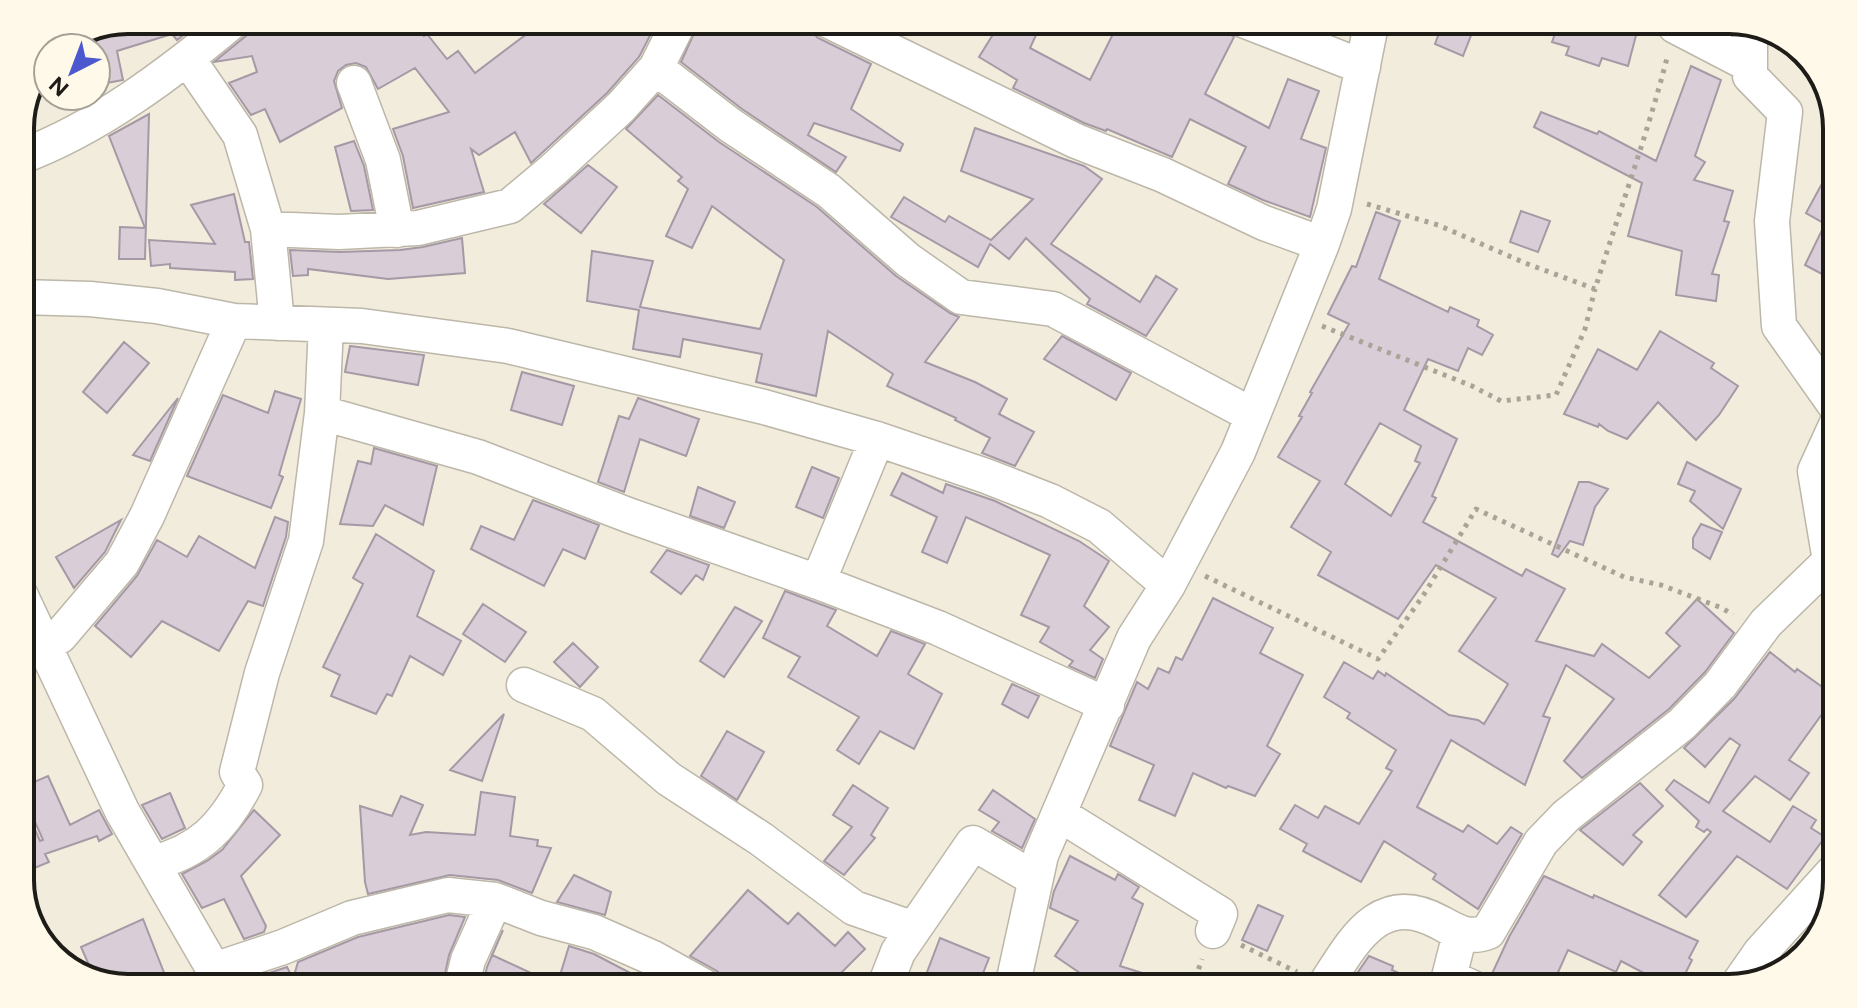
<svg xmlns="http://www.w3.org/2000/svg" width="1857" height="1008" viewBox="0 0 1857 1008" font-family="Figtree,sans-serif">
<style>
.building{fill:#d9cdd8;stroke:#a499a4;stroke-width:2;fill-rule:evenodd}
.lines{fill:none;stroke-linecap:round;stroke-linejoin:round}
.minor-casing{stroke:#bcb7a8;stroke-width:37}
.path{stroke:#a9a498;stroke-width:5;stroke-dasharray:4 6;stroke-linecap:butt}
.minor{stroke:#fff;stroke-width:34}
.rim{fill:none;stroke:#1e1c17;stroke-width:4}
</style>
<rect width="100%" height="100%" fill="#f2ecdd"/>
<path class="building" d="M128,20H203L177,40L172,34L117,51L123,80L96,85V33Z
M254,20H268L273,30L295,20H413L424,36L427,34L447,59L458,51L475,73L528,33L516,20H658L639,57L607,93L531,163L515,132L479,155L471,149L484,192L413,208L403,156L393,129L449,112L415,68L378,89L366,67L356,63L346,65L338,71L334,81L342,108L280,142L265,109L251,115L229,83L257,72L252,56L214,62L247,35Z
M700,20H807L810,30L818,38L871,64L851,109L903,144L900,151L814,123L808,135L846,157L836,172L742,109L681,62Z
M1002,20H1043L1030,48L1090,80L1120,20H1205L1227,32L1234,37L1205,94L1269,128L1288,79L1319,91L1301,139L1326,148L1310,217L1263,200L1228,184L1246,147L1190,119L1172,157L1107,129L1106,131L1084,123L1013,88L1017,80L979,57Z
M1444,20H1477L1463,56L1435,44Z
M1560,20H1640L1628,66L1602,58L1599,66L1566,55L1569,47L1552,42Z
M1691,66L1721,80L1695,156L1705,162L1694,180L1733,191L1724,221L1729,222L1712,274L1719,275L1716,301L1676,295L1682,251L1628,236L1642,183L1534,127L1541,112L1597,134L1599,131L1656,161Z
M658,95L719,142L817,207L896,276L950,313L959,317L925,362L975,382L1007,399L999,414L1034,432L1015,466L982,453L990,438L955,420L956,418L887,386L893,374L828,331L816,396L756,382L762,354L683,339L680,357L633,349L639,310L587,301L592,251L653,261L640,307L760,329L784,260L712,206L692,248L666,236L688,189L678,181L682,177L626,129Z
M149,114L145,259H119L120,227L145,228L109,136Z
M975,128L1084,166L1102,179L1051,244L1140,302L1156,276L1177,289L1146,336L1087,304L1090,299L1026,238L1009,259L990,244L978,267L891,217L904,197L945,222L949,216L991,240L1033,199L961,171Z
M354,141L364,166L373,210L351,211L335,147Z
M1837,156V282L1805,265L1825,224L1806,213Z
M588,165L617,187L581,233L544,204Z
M234,194L245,242H249L253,279L235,280V272L170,268V264L151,266L149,240L215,244L191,205Z
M1521,211L1550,221L1538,252L1510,242Z
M1376,212L1400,221L1379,279L1448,312L1450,307L1479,320L1477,326L1493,335L1482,355L1468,348L1458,371L1428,359L1404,410L1457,439L1432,496L1436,498L1423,522L1522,576L1526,569L1565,589L1536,641L1594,656L1602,644L1649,678L1680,646L1666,633L1697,599L1734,633L1705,672L1669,709L1582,778L1564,761L1614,699L1566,665L1543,716L1550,718L1525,785L1451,740L1417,807L1463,832L1468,825L1497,844L1511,827L1522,834L1478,909L1433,879L1436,874L1384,841L1361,882L1303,851L1307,844L1280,829L1295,805L1318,818L1325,806L1359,824L1392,771L1386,768L1396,750L1347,718L1350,713L1324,697L1344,662L1373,679L1378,671L1385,676L1386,673L1449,715L1478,720L1484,724L1508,684L1459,651L1496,598L1436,565L1398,619L1318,575L1331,552L1291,527L1320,481L1278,457L1302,417L1299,416L1312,393L1310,392L1349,324L1328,314L1352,266L1356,267ZM1380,423L1421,446L1415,461L1420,463L1391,516L1345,484Z
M462,238L465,273L388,279L308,269V275L293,276L290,250L340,252L400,250L423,247Z
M1660,331L1714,363L1711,368L1738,386L1719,415L1696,440L1658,402L1627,439L1608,431L1599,424L1598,427L1564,414L1598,349L1637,370Z
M1062,336L1131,373L1116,400L1044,359Z
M124,342L149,363L107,413L83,392Z
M350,346L424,355L418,385L345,372Z
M522,372L574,386L562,425L511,410Z
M275,391L301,399L279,475L283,477L271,508L187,476L223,395L268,413Z
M178,398L150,461L133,455Z
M638,398L699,419L686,456L640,439L624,492L598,482L619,416L629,419Z
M374,448L437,466L423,525L385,505L373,526L340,524L358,461L371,464Z
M1687,462L1741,489L1723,529L1690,501L1695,491L1678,484Z
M812,467L839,478L823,518L796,507Z
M902,473L943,493L946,484L995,501L1079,541L1109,561L1084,606L1109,627L1090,650L1103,659L1095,678L1069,666L1073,661L1040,642L1049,627L1021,615L1050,555L966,517L947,563L922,552L937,517L891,495Z
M1579,482H1589L1608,489L1595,507L1583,545L1570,541L1558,557L1552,554Z
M698,487L735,502L724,528L690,516Z
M533,500L599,525L585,559L563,549L544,586L471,549L481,526L514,540Z
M275,517L288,522L286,537L263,606L248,601L219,651L162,621L131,657L95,626L137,576L157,540L187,557L199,536L255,568Z
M121,520L105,552L74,588L56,557Z
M1701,524L1722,532L1710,559L1693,548V538Z
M376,534L434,571L417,616L461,641L443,675L410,656L392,696L387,694L376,714L331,696L340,675L323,667L363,584L353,578Z
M667,550L709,565L703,580L696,575L681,594L651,572Z
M785,591L836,610L827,626L877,656L891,631L925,644L908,674L942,694L914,749L880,731L859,764L837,750L859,717L788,677L800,657L763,638Z
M1213,598L1273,628L1260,653L1303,675L1267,746L1280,754L1255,796L1228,786L1226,788L1193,773L1175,816L1139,800L1154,765L1110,746L1137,682L1148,689L1158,668L1169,673L1176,657L1182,660Z
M483,604L526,632L505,662L463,634Z
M735,607L762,621L724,677L700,661Z
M573,643L598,667L580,687L554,662Z
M1770,652L1795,672L1797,669L1835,696L1789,760L1809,773L1790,800L1755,776L1723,811L1770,842L1793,806L1816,820L1811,828L1825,837L1787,889L1737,856L1686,917L1659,895L1711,832L1707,829L1704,832L1696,827L1699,821L1666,790L1674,780L1709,803L1740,745L1730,738L1705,767L1684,748L1734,699Z
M1012,684L1039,696L1028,718L1002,704Z
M504,714L482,781L450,770Z
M727,731L764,752L737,800L701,776Z
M48,776L70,825L99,810L112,834L99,841L97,836L45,854L49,862L20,874V795L40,841L43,840L20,788Z
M1640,783L1663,806L1633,835L1642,842L1623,865L1580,830Z
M853,785L888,808L871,835L875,838L844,875L824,861L852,827L833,815Z
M993,790L1035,819L1022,848L992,831L999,822L979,810Z
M481,792L515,797L510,836L538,840L537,846L551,848L532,893L498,880L450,875L368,894L365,882L360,806L392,816L401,796L423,805L410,835L426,832L475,835Z
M170,793L185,828L162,839L142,805Z
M254,810L280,835L241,876L266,926L264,932L244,939L224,899L202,908L182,874L207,861L222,850Z
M1070,856L1115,880L1118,874L1139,887L1132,898L1143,904L1120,966L1171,982V988H1102L1055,956L1078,921L1050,908L1054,891Z
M574,875L611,892L605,915L557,902Z
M1544,876L1593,898L1594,895L1698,941L1689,958L1692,960L1678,988H1672L1621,961L1616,972L1568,950L1551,988H1493L1490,978L1509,937Z
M748,890L788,924L798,913L835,946L848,932L865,949L826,988H727L724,978L717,971L690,956Z
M1258,905L1283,916L1267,951L1242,940Z
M449,915L465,917L449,955L442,988H270L263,975L287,967L293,979L298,962L358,937Z
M143,919L170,988H128L95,979L81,947Z
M503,930L492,955L557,985L569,946L594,954L659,988H491L483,984L487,967Z
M940,938L989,958L978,986L957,977L953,988H921Z
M1369,956L1393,966L1392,970L1432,988H1347Z"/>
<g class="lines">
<defs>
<path id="minor" d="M827,20L1076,141L1163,175L1264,223L1322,244
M1243,20L1363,67
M1671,20L1675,26L1750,65
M1750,25V76L1785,112L1772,221L1779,326L1837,408
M188,59L240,135L268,229L277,323
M656,68L730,125L829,191L908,260L961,297L1053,309L1252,415
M354,83L383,160L397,230
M20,157C97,129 172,72 234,20
M268,229L339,232L418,228L510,206L553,170L621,107L656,68L680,20
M20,297L90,299L157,306L234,321L362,326L508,346L764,407L877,439L986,476L1050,501L1099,526L1168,585
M322,413L478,457L628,515L818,582L938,628L1107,705
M818,582L877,439
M1836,582L1830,561L1815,471L1837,423
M20,594L122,811L214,970L219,988
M20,658L60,636L122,563L147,516L234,321
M524,685L593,714L669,779L761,839L854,908L914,929
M1059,814L1220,914L1213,931
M153,863C200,851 223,827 245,785L237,772L262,673L306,541L322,413L326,325
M1460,934L1449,977L1473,988
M214,970L283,947L352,918L448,895L495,900L541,918L594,932L653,958L707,988
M1325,985C1354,940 1380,889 1441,923C1457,932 1469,939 1488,932L1541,842L1566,816L1682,724L1720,685L1766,623L1830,561
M1737,986L1760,953L1837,868
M461,988L468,960L495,900
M884,988L898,952L973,843L1035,879
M1012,988L1041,855L1134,638L1168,585L1238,452L1322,244L1334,209L1372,20"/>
</defs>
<use href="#minor" class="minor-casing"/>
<path class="path" d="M1367,204L1438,225L1525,263L1595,289C1619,212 1647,136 1667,58
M1322,326L1472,386L1501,401L1556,395L1585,329L1595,289
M1205,576L1378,659L1423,596L1476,509L1624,577L1661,585L1722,608L1733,615
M1241,945L1297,972
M1192,988L1202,959"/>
<use href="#minor" class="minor"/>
</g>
<path d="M0 0H1857V1008H0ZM128 34H1729A94 94 0 0 1 1823 128V880A94 94 0 0 1 1729 974H128A94 94 0 0 1 34 880V128A94 94 0 0 1 128 34Z" fill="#fff9ea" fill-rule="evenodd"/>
<path class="rim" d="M128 34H1729A94 94 0 0 1 1823 128V880A94 94 0 0 1 1729 974H128A94 94 0 0 1 34 880V128A94 94 0 0 1 128 34Z"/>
<g transform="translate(72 72) rotate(222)"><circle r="38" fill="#fff9ea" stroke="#a5a196" stroke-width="2"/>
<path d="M0-6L14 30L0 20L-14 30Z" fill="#4b58ce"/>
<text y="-12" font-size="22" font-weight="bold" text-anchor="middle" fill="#1e1c17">N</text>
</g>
</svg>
